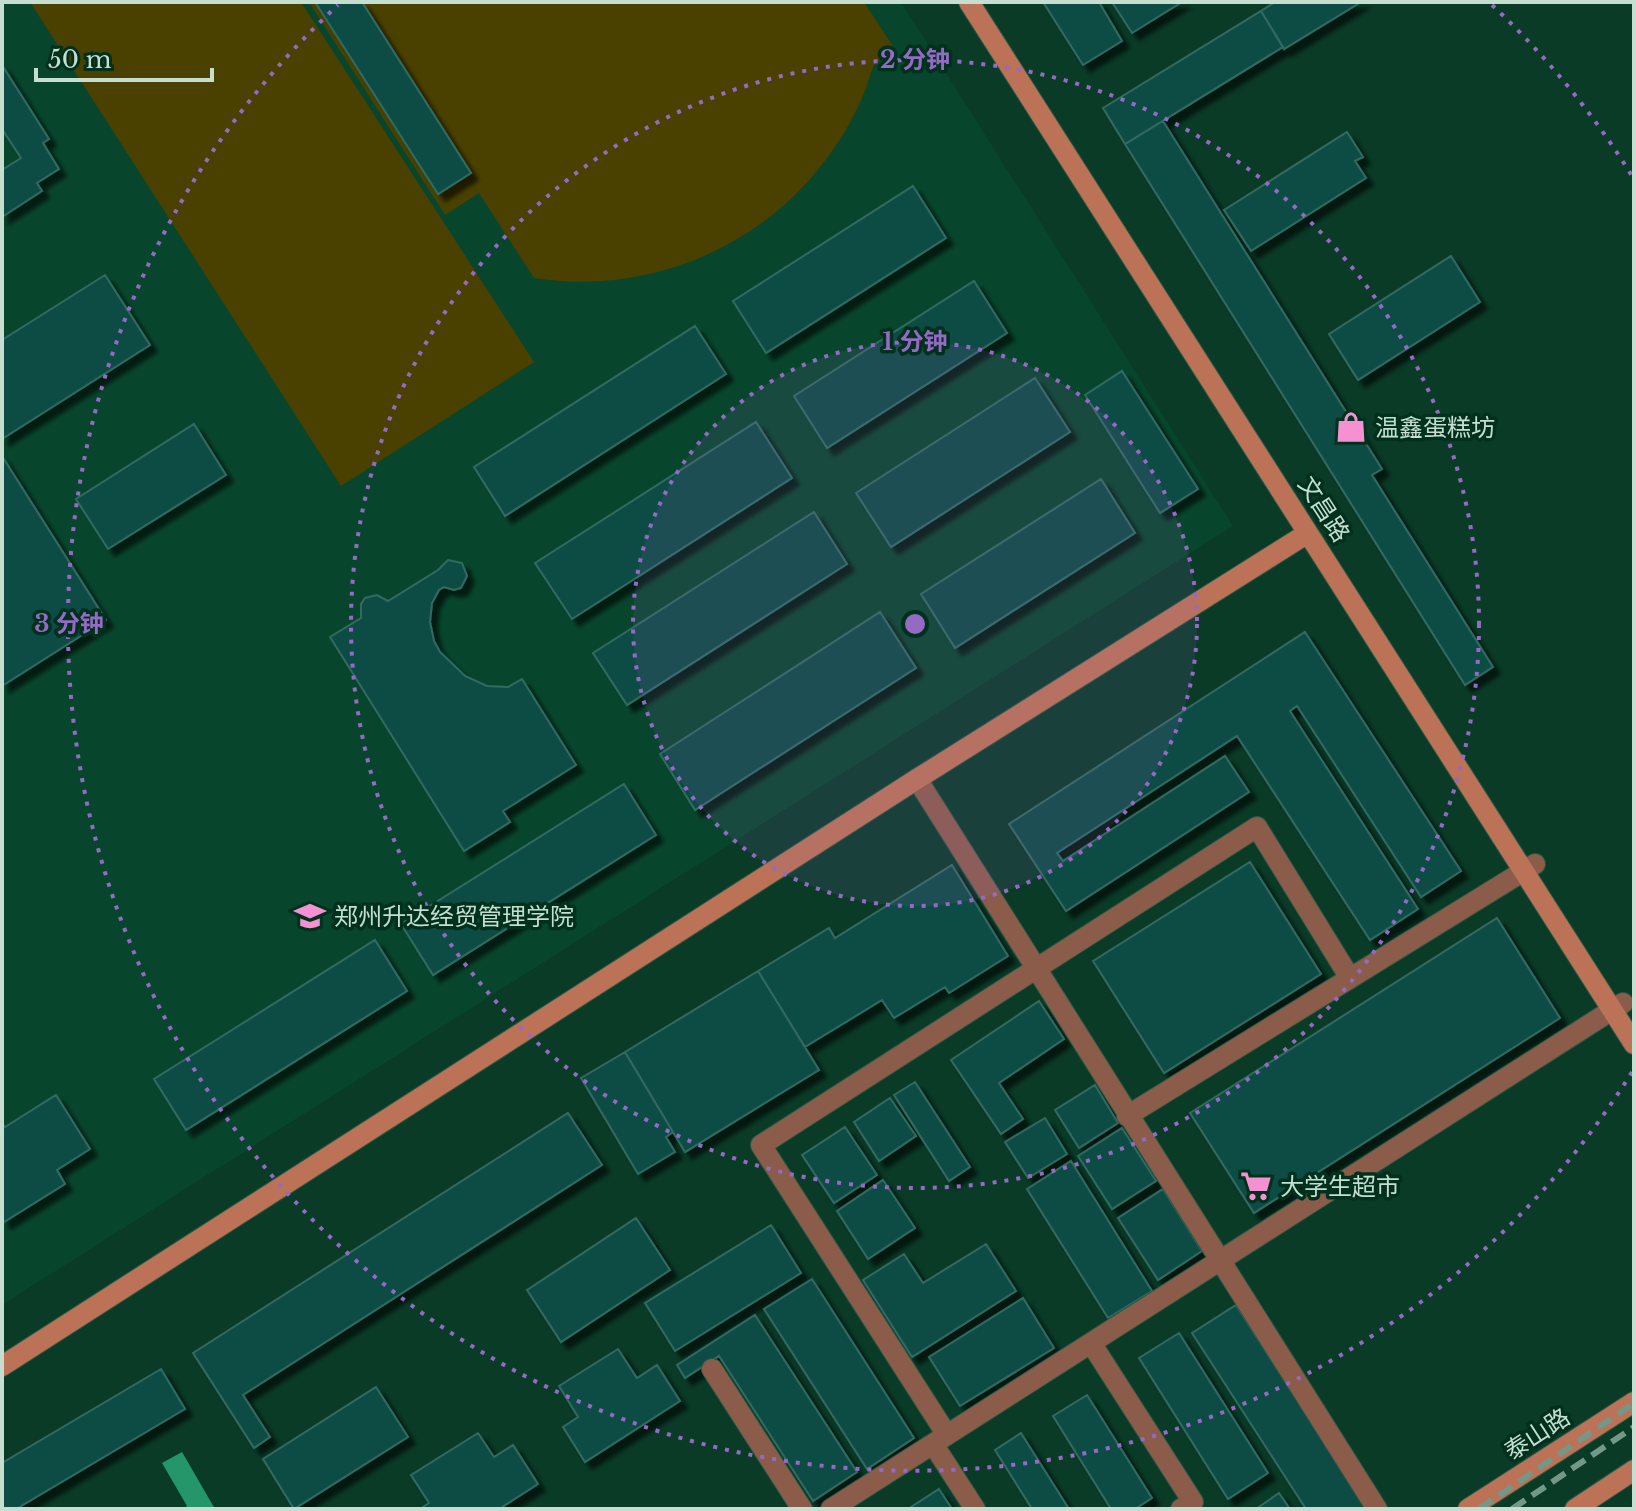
<svg xmlns="http://www.w3.org/2000/svg" width="1636" height="1511" viewBox="0 0 1636 1511" font-family="'Libre Baskerville','Noto Sans SC',serif">
<style>
.built{fill:#07462d}
.green{fill:#4a4100}
.water{fill:#259669}
.building{fill:#114c44;stroke:#316b62;stroke-width:2;filter:url(#shadow)}
.lines{fill:none;stroke-linecap:round;stroke-linejoin:round}
.street-casing{stroke:#2b5845;stroke-width:22}
.secondary-casing{stroke:#2b5845;stroke-width:22}
.street{stroke:#8b5c4a;stroke-width:20}
.secondary{stroke:#bc7256;stroke-width:20}
.rail{stroke:#749887;stroke-width:6;stroke-dasharray:16 8;stroke-linecap:butt}
.ring{fill:none;stroke:#956ac5;stroke-width:4;stroke-dasharray:4 8}
.labels{text-anchor:middle;dominant-baseline:central;stroke-width:7;stroke-linejoin:round;paint-order:stroke}
.poi-label{font-size:24px;fill:#c5ded0;stroke:#00311d;text-anchor:start}
.street-label{font-size:24px;fill:#c5ded0;stroke:#00311d}
.centre{fill:#956ac5;stroke:#00311d;stroke-width:4}
.ring-label{font-size:24px;text-anchor:middle;font-weight:bold;fill:#956ac5;stroke:#00311d;stroke-width:7;stroke-linejoin:round;paint-order:stroke}
</style>
<defs>
<filter id="shadow"><feDropShadow dx="7" dy="7" stdDeviation="2" flood-color="#0009"/></filter>
</defs>
<rect width="100%" height="100%" fill="#093b27"/>
<path class="built" d="M2,2H901L1233,526L2,1305Z"/>
<path class="green" d="M30,2H301L534,362L341,486Z
M309,2H864L896,51C890,55 879,59 875,64C870,71 868,85 864,93C856,113 845,133 832,151C766,247 648,296 534,278L479,193L445,215Z"/>
<path class="water" d="M182,1452L215,1509H183L187,1506L162,1463Z"/>
<path class="building" d="M315,2H362L471,173L438,194Z
M1043,2H1099L1122,41L1083,65Z
M1112,2H1182L1132,33Z
M1275,2H1361L1284,49L1261,11Z
M1261,11L1283,47L1125,144L1103,108Z
M2,65L49,139L43,143L59,169L37,183L42,191L2,217V170L21,158L2,129Z
M1163,121L1382,469L1372,475L1493,667L1465,685L1125,144Z
M1347,132L1363,157L1355,161L1366,178L1251,251L1224,210Z
M913,186L946,238L766,353L733,301Z
M1451,256L1480,302L1358,380L1329,334Z
M105,275L150,345L2,439V340Z
M974,281L1007,333L827,448L794,396Z
M695,326L726,374L505,516L474,467Z
M1122,371L1198,489L1160,513L1085,395Z
M1035,378L1070,432L891,547L856,493Z
M756,422L792,478L572,619L535,563Z
M194,424L226,475L108,549L76,499Z
M2,456L106,620L2,686Z
M1101,479L1135,533L955,648L921,594Z
M814,512L847,564L627,705L593,653Z
M448,560L462,563L467,576L461,588L454,590L444,587L439,590L432,603L430,622L434,641L440,652L465,676L487,686L508,687L522,679L576,765L503,811L510,822L464,851L330,637L361,618V604L365,598L377,595L388,601L438,570Z
M880,612L916,668L695,810L660,754Z
M1305,632L1461,871L1421,897L1297,706L1290,711L1418,909L1370,940L1237,736L1057,853L1063,861L1225,756L1249,792L1066,911L1009,824Z
M624,784L656,835L433,975L401,924Z
M1250,862L1321,974L1164,1073L1093,961Z
M952,865L1008,956L949,993L945,987L894,1018L882,1000L805,1047L758,971L829,928L835,938Z
M1497,918L1560,1018L1254,1213L1190,1113Z
M375,940L407,991L186,1130L154,1079Z
M758,971L819,1070L685,1152L625,1052Z
M1039,1001L1064,1039L999,1083L1023,1119L1001,1134L951,1060Z
M625,1052L673,1132L666,1137L675,1152L638,1174L581,1078Z
M915,1082L970,1167L949,1181L894,1095Z
M1095,1085L1118,1123L1079,1148L1055,1110Z
M56,1095L90,1149L57,1170L65,1184L4,1222L2,1218V1123L5,1127Z
M890,1098L916,1136L879,1161L854,1122Z
M568,1113L602,1165L243,1395L270,1437L254,1448L193,1353Z
M1045,1118L1067,1154L1028,1178L1005,1142Z
M845,1127L877,1175L834,1203L802,1155Z
M1122,1128L1156,1181L1112,1209L1078,1156Z
M1071,1161L1152,1291L1108,1318L1027,1189Z
M883,1180L915,1228L868,1259L837,1211Z
M1163,1189L1202,1251L1158,1280L1118,1218Z
M636,1218L670,1270L561,1342L527,1290Z
M771,1225L801,1273L675,1351L645,1303Z
M986,1244L1016,1291L912,1357L863,1280L904,1254L923,1283Z
M812,1279L914,1438L867,1469L764,1309Z
M1023,1298L1054,1348L960,1406L929,1357Z
M1236,1305L1367,1509H1306L1192,1333Z
M755,1315L857,1472L813,1501L719,1356L685,1378L677,1365Z
M1179,1333L1268,1473L1228,1499L1139,1358Z
M618,1349L637,1378L657,1365L680,1401L585,1462L563,1427L578,1417L559,1386Z
M161,1369L185,1409L16,1509H2V1463Z
M376,1387L408,1437L294,1509L263,1459Z
M1087,1395L1152,1498L1135,1509H1111L1053,1416Z
M478,1433L494,1457L513,1445L538,1484L499,1509H420L429,1503L411,1475Z
M1021,1433L1069,1509H1032L995,1450Z
M939,1489L952,1509H908Z
M1279,1493L1290,1509H1256Z"/>
<g class="lines">
<defs>
<path id="street" d="M917,779L1377,1509
M1127,1116L1535,864
M1091,1343L1193,1502L1181,1509
M712,1369L802,1509
M947,1435L761,1145L1257,827L1350,978
M933,1444L975,1509
M831,1509L1623,1003"/>
<path id="secondary" d="M969,2L1634,1044
M2,1366L917,779L1308,533
M1468,1509L1634,1402
M1575,1509L1634,1470"/>
</defs>
<use href="#street" class="street-casing"/>
<use href="#secondary" class="secondary-casing"/>
<use href="#street" class="street"/>
<use href="#secondary" class="secondary"/>
<path class="rail" d="M1479,1509L1634,1403
M1512,1509L1634,1427"/>
</g>
<circle cx="915" cy="624" r="282" fill="#956ac5" fill-opacity=".12"/>
<g class="ring">
<circle cx="915" cy="624" r="282"/>
<circle cx="915" cy="624" r="564"/>
<path d="M1632 1072A846 846 0 1 1 338 5M1492 5A846 846 0 0 1 1632 176"/>
</g>
<defs>
<symbol id="shop-bare" viewBox="-9 -9 18 18"><path d="M-5-2.5h2.3a2.7 3.5 0 0 1 5.4 0H5L5.5 6h-11ZM-1.5-2.5h3a1.5 2.3 0 0 0-3 0Z" fill="#f591d2" stroke="#00311d" stroke-width="2.5" paint-order="stroke"/></symbol>
<symbol id="university-bare" viewBox="-9 -9 18 18"><path d="M0-5L7-2L0 1L-7-2ZM-4 1L0 2.5L4 1V4Q0 6-4 4Z" fill="#f591d2" stroke="#00311d" stroke-width="2.5" paint-order="stroke"/></symbol>
<symbol id="supermarket-bare" viewBox="-9 -9 18 18"><path d="M-6-5.5h2.5l.6 2H6L4.5 2H-2.5L-4.4-4H-6ZM-1.5 3.2a1.3 1.3 0 1 0 .1 0ZM3 3.2a1.3 1.3 0 1 0 .1 0Z" fill="#f591d2" stroke="#00311d" stroke-width="2.5" paint-order="stroke"/></symbol>
</defs>
<g fill-rule="evenodd">
<use href="#shop-bare" x="1329" y="405" width="44" height="44"/>
<use href="#university-bare" x="288" y="894" width="44" height="44"/>
<use href="#supermarket-bare" x="1234" y="1164" width="44" height="44"/>
</g>
<g class="labels">
<g class="poi-label">
<text x="1375" y="427">温鑫蛋糕坊</text>
<text x="334" y="916">郑州升达经贸管理学院</text>
<text x="1280" y="1186">大学生超市</text>
</g>
<g class="street-label">
<text transform="translate(1324 509) rotate(57)">文昌路</text>
<text transform="translate(1537 1434) rotate(-33)">泰山路</text>
</g>
</g>
<circle cx="915" cy="624" r="12" class="centre"/>
<g class="ring-label">
<text x="915" y="68">2 分钟</text>
<text x="915" y="350">1 分钟</text>
<text x="69" y="632">3 分钟</text>
</g>
<rect width="1636" height="1511" fill="none" stroke="#c5ded0" stroke-width="8"/>
<path d="M36 68v12h176v-12" fill="none" stroke="#c5ded0" stroke-width="4"/>
<text x="48" y="68" font-size="24" fill="#c5ded0" stroke="#00311d" stroke-width="6" paint-order="stroke">50 m</text>
</svg>
